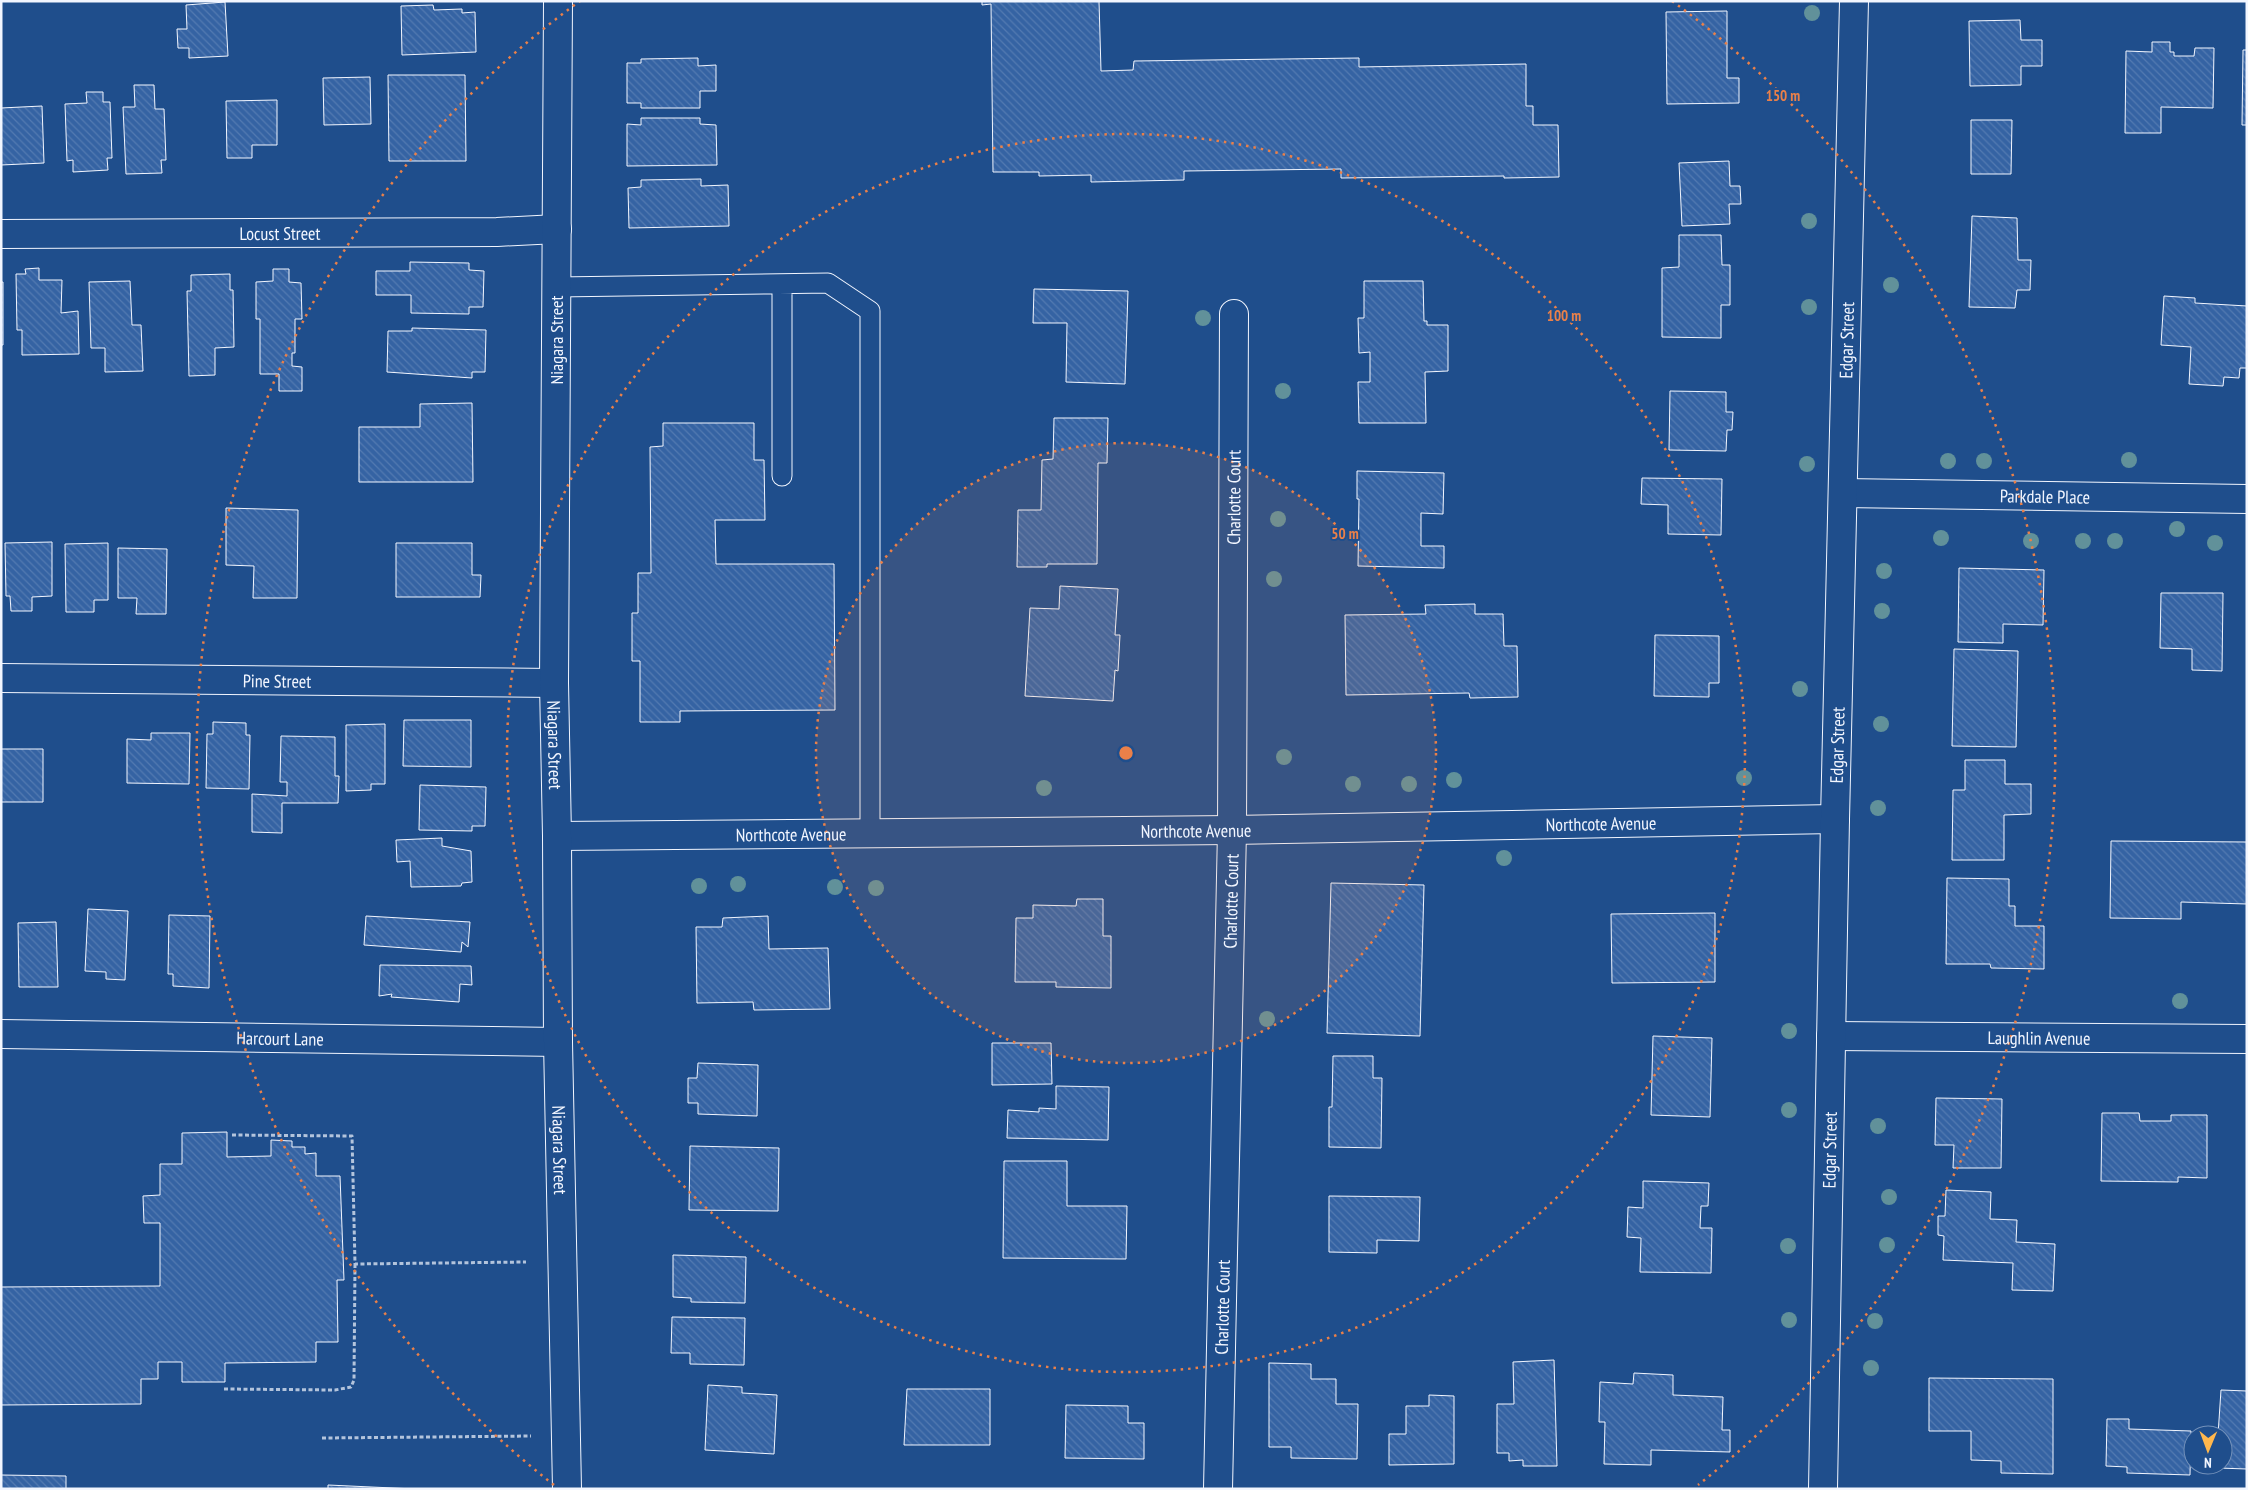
<svg xmlns="http://www.w3.org/2000/svg" width="2248" height="1490" viewBox="0 0 2248 1490" font-family="'PT Sans Narrow',sans-serif">
<style>
.building{fill:url(#building-back-hatch);stroke:#f2f6ff}
.lines{fill:none;stroke-linecap:round;stroke-linejoin:round}
.service-casing{stroke:#f2f6ff;stroke-width:21}
.minor-casing{stroke:#f2f6ff;stroke-width:30}
.secondary-casing{stroke:#f2f6ff;stroke-width:30}
.path{stroke:#b3c4dc;stroke-width:3;stroke-dasharray:4 2.5;stroke-linecap:butt}
.service{stroke:#1f4e8c;stroke-width:19}
.minor{stroke:#1f4e8c;stroke-width:28}
.secondary{stroke:#1f4e8c;stroke-width:28}
.tree{fill:#61919a}
.ring{fill:none;stroke:#ea8049;stroke-width:2.5;stroke-dasharray:2.5 5}
.labels{text-anchor:middle;dominant-baseline:central;stroke-width:4;stroke-linejoin:round;paint-order:stroke}
.street-label{font-size:18px;fill:#f2f6ff;stroke:#1f4e8c}
.centre{fill:#ea8049;stroke:#1f4e8c;stroke-width:2.5}
.ring-label{font-size:15px;text-anchor:middle;font-weight:bold;fill:#ea8049;stroke:#1f4e8c;stroke-width:4;stroke-linejoin:round;paint-order:stroke}
</style>
<defs>
<pattern id="building-back-hatch" width="6" height="6" patternUnits="userSpaceOnUse" patternTransform="scale(1.25)"><rect width="6" height="6" fill="#3563a3"/><path d="M-1 5l2 2M0 0l6 6M5-1l2 2" fill="none" stroke="#537ab1"/></pattern>
</defs>
<rect width="100%" height="100%" fill="#1f4e8c"/>
<path class="building" d="M982,1H1099L1101,71L1133,70L1134,61L1359,58V67L1526,64V106H1533V125H1558L1559,177L1504,178V176L1341,178V169L1184,171V180L1091,182V175L1039,176V172H993L991,4L982,5Z
M225,2L228,56L189,58V48H178L177,29H187L186,5Z
M433,5L434,10L462,9V13L475,12L476,52L402,55L401,6Z
M1727,11V78H1739V103L1667,104L1666,12Z
M2020,20L2021,40H2042V66H2021V85L1970,86L1969,21Z
M2152,42H2170V52H2174V56H2194L2195,48H2214L2213,108L2161,107V133H2125L2126,51L2152,52Z
M2243,50H2247V125H2242Z
M698,58V66L716,65V91H700V108H641V103H627V63H641V59Z
M388,75H465L466,161H389Z
M370,77L371,124L324,125L323,78Z
M134,85H154L155,109H164L166,160H161L162,173L126,174L123,107H135Z
M86,92H103V102H110L112,158H107L108,170L73,172V160L67,161L65,104L87,103Z
M277,100V145H252V158H227L226,101Z
M42,106L44,163L1,165V108Z
M641,118H700V124L716,125L717,165L627,166V124L641,125Z
M1971,120H2012L2011,174H1971Z
M1729,161L1730,186H1740L1741,204H1729L1730,224L1682,226L1679,163Z
M701,179V186L728,185L729,226L629,228L628,188L641,187V180Z
M1972,216L2017,218L2018,260H2031L2030,290H2017L2015,308L1969,307Z
M1679,235H1721L1722,265H1730V305H1721V338L1662,337V268L1679,267Z
M410,262L469,263V270L484,271L483,307H469V314L411,313V295H376V271H410Z
M39,268V280H62L61,313L78,311L79,354L22,355V330H17L16,274H26L25,269Z
M273,269H289V282L301,283L302,319H295V353H292V366L302,367V391H279V374H260V319H256V282L273,281Z
M230,274V290H233L234,347L215,348V375L189,376L187,291H191V275Z
M130,281L132,325H141L143,371L105,372V348H91L89,282Z
M1364,281H1423L1424,321H1427V325H1448V371L1425,372L1426,423H1359L1358,382H1370V352L1359,353L1358,318H1364Z
M1,282H3V345H1Z
M1034,289L1128,291L1125,384L1066,382L1067,323H1033Z
M2164,296L2195,298V303L2247,306V368H2240L2239,378L2224,377L2223,386L2189,384L2191,347L2161,345Z
M412,328L486,330L485,372H472V378L387,372L388,331H412Z
M1670,391L1726,392V412H1733L1732,430H1727L1726,451L1669,450Z
M472,403L473,482H359V427H420V404Z
M1054,418H1108L1107,463H1098L1097,564H1047V567H1017L1018,510H1041L1042,460L1053,459Z
M663,423H754V460H764L765,520H715L716,564H834L835,710L680,711V722H640V661H632V613H638V573H651L650,447L663,446Z
M1357,471L1444,473L1443,514L1421,513V546H1444V568L1358,566L1359,499H1357Z
M1642,478L1722,479L1721,535L1668,534V505L1641,504Z
M226,508L298,510L297,598H253L254,566L226,565Z
M52,542V596L32,597V611H11L10,596H6L5,543Z
M108,543V600H94V612H66L65,544Z
M396,543H472V575H481L480,597H396Z
M118,548L167,549L166,614H136L137,598H118Z
M1959,568L2044,570L2043,625L2003,624V643L1958,642Z
M1060,586L1118,589L1115,635H1120L1118,671L1115,670L1113,701L1025,696L1030,608L1059,609Z
M2161,593H2223L2222,671L2192,670V649L2160,648Z
M1475,604V614H1503L1504,646H1517L1518,697L1470,698L1469,693L1346,695L1345,615L1426,614L1425,605Z
M1655,635L1719,636V683H1709V697L1654,696Z
M1954,649L2018,651L2016,747L1952,746Z
M404,720H471V767L403,766Z
M213,722L246,723V735H250L249,789L206,788L207,734H213Z
M385,724V784H371V790L346,791V725Z
M151,733H190L189,784L127,783V739L151,740Z
M281,736L335,737V776H339L338,803H282V833L252,832V794L287,796V782H280Z
M1,749H43V802H1Z
M1965,760H2005V784H2031V814L2004,815V860H1952L1953,790H1965Z
M420,785L486,787L485,826H472V831L419,830Z
M442,838V846L471,851L472,882L462,883L461,886L411,887L410,861L397,862L396,840Z
M2111,841L2247,842V904L2181,902V919L2110,918Z
M1947,878L2009,879V906H2015V926H2044V969L1991,968L1990,964H1946Z
M1331,883L1424,885L1420,1036L1327,1033Z
M1077,899H1103V936H1111V988L1056,987V982H1015L1016,918H1033V905L1076,906Z
M88,909L128,911L125,980L106,979V972L85,971Z
M1715,913V982L1612,983L1611,914Z
M169,915L210,916L209,988L173,986V974H168Z
M366,916L470,922L468,947L462,942L461,952L364,945Z
M768,916L769,949L828,948L830,1009L754,1010L753,1002L697,1003L696,927H722L723,918Z
M56,922L58,987H19L18,923Z
M380,965L471,966L472,985L460,984L459,1002L391,997L392,994L379,996Z
M1653,1036L1712,1038L1710,1117L1651,1115Z
M992,1043H1051L1052,1084L992,1085Z
M1333,1056H1373V1078H1382L1381,1148L1329,1147V1107H1332Z
M698,1063L758,1065L757,1116L698,1114V1103H688V1078H697Z
M1056,1086L1109,1087L1108,1140L1007,1138L1008,1110L1039,1112V1108L1056,1109Z
M1936,1098L2002,1099L2001,1168H1953L1954,1145H1935Z
M2102,1113H2139L2140,1121H2171V1115H2207V1178L2178,1177V1182L2101,1181Z
M227,1132V1157L271,1156V1140L292,1141V1147H305V1154L316,1153V1176H340L344,1280H337L338,1342H316V1362L225,1363V1382H182V1362H158V1379H141V1404L1,1405V1287L160,1286V1223H144L143,1196L160,1195V1164H182V1133Z
M690,1146L779,1148L778,1211L689,1210Z
M1004,1161H1067V1206H1127L1126,1259L1003,1258Z
M1643,1181L1709,1183L1708,1206H1701L1700,1228H1712L1711,1273L1640,1272L1641,1238L1627,1237L1628,1207L1643,1208Z
M1946,1190L1991,1192L1990,1219L2017,1220L2016,1242L2055,1244L2053,1291L2012,1290L2013,1263L1943,1260L1944,1236L1938,1235V1216H1945Z
M1329,1196L1420,1197L1419,1241L1377,1240V1253L1329,1252Z
M673,1255L746,1257L745,1303L691,1302V1298L673,1297Z
M672,1317L745,1318L744,1365L690,1364V1353H671Z
M1554,1360L1557,1466H1523V1460L1509,1461V1453H1497V1404H1514L1513,1362Z
M1269,1363L1311,1364V1379H1336V1404H1358L1357,1459L1291,1458V1447H1269Z
M1634,1373L1673,1375V1395L1723,1397L1722,1430H1730V1452L1651,1450V1465L1604,1464L1605,1422H1599L1600,1382L1633,1384Z
M1929,1378L2053,1379V1474L2001,1473V1461L1971,1460V1431H1929Z
M708,1385L742,1387V1393L777,1395L774,1454L705,1450Z
M907,1389H990V1445H904Z
M2221,1390L2247,1391V1469L2218,1468V1465H2223V1435H2218Z
M1429,1395L1454,1396V1464L1389,1465V1434H1406V1406H1429Z
M1066,1405L1128,1406V1423H1144V1459L1065,1458Z
M2107,1419H2129V1429L2191,1431L2190,1475L2127,1473V1467L2106,1466Z
M1,1475L66,1476V1489H1Z
M328,1485L415,1489H328Z"/>
<g class="lines">
<defs>
<path id="service" d="M782,284V476
M557,287L828,283L870,311V833"/>
<g id="minor">
<path id="s1" d="M1,234L497,232L557,229"/>
<path id="s2" d="M1843,493L2247,499"/>
<path id="s3" d="M1,678L554,683"/>
<path id="s4" d="M557,836L1232,830L1835,819"/>
<path id="s5" d="M1,1034L558,1042"/>
<path id="s6" d="M1831,1036L2247,1039"/>
<path id="s7" d="M1218,1489L1232,830L1234,314"/>
<path id="s8" d="M1823,1489L1835,819L1854,1"/>
</g>
<g id="secondary">
<path id="s9" d="M558,1L554,683L557,836L558,1042L567,1489"/>
</g>
</defs>
<use href="#service" class="service-casing"/>
<use href="#minor" class="minor-casing"/>
<use href="#secondary" class="secondary-casing"/>
<path class="path" d="M232,1135L352,1136L355,1264L526,1262
M224,1389L335,1390L351,1387L354,1380L355,1264
M322,1438L531,1436"/>
<use href="#service" class="service"/>
<use href="#minor" class="minor"/>
<use href="#secondary" class="secondary"/>
</g>
<g class="tree">
<circle cx="1812" cy="13" r="8"/>
<circle cx="1809" cy="221" r="8"/>
<circle cx="1891" cy="285" r="8"/>
<circle cx="1809" cy="307" r="8"/>
<circle cx="1203" cy="318" r="8"/>
<circle cx="1283" cy="391" r="8"/>
<circle cx="2129" cy="460" r="8"/>
<circle cx="1948" cy="461" r="8"/>
<circle cx="1984" cy="461" r="8"/>
<circle cx="1807" cy="464" r="8"/>
<circle cx="1278" cy="519" r="8"/>
<circle cx="2177" cy="529" r="8"/>
<circle cx="1941" cy="538" r="8"/>
<circle cx="2031" cy="541" r="8"/>
<circle cx="2083" cy="541" r="8"/>
<circle cx="2115" cy="541" r="8"/>
<circle cx="2215" cy="543" r="8"/>
<circle cx="1884" cy="571" r="8"/>
<circle cx="1274" cy="579" r="8"/>
<circle cx="1882" cy="611" r="8"/>
<circle cx="1800" cy="689" r="8"/>
<circle cx="1881" cy="724" r="8"/>
<circle cx="1284" cy="757" r="8"/>
<circle cx="1744" cy="778" r="8"/>
<circle cx="1454" cy="780" r="8"/>
<circle cx="1353" cy="784" r="8"/>
<circle cx="1409" cy="784" r="8"/>
<circle cx="1044" cy="788" r="8"/>
<circle cx="1878" cy="808" r="8"/>
<circle cx="1504" cy="858" r="8"/>
<circle cx="738" cy="884" r="8"/>
<circle cx="699" cy="886" r="8"/>
<circle cx="835" cy="887" r="8"/>
<circle cx="876" cy="888" r="8"/>
<circle cx="2180" cy="1001" r="8"/>
<circle cx="1267" cy="1019" r="8"/>
<circle cx="1789" cy="1031" r="8"/>
<circle cx="1789" cy="1110" r="8"/>
<circle cx="1878" cy="1126" r="8"/>
<circle cx="1889" cy="1197" r="8"/>
<circle cx="1887" cy="1245" r="8"/>
<circle cx="1788" cy="1246" r="8"/>
<circle cx="1789" cy="1320" r="8"/>
<circle cx="1875" cy="1321" r="8"/>
<circle cx="1871" cy="1368" r="8"/>
</g>
<circle cx="1126" cy="753" r="310" fill="#ea8049" fill-opacity=".12"/>
<g class="ring">
<circle cx="1126" cy="753" r="310"/>
<circle cx="1126" cy="753" r="619"/>
<path d="M554 1485A929 929 0 0 1 580 1M1672 1A929 929 0 0 1 1698 1485"/>
</g>
<g class="labels">
<g class="street-label">
<text stroke="none"><textPath href="#s1" startOffset="279">Locust Street</textPath></text>
<text transform="translate(556 340) rotate(-90)">Niagara Street</text>
<text stroke="none"><textPath href="#s8" startOffset="1149">Edgar Street</textPath></text>
<text stroke="none"><textPath href="#s7" startOffset="992">Charlotte Court</textPath></text>
<text stroke="none"><textPath href="#s2" startOffset="202">Parkdale Place</textPath></text>
<text stroke="none"><textPath href="#s3" startOffset="276">Pine Street</textPath></text>
<text stroke="none"><textPath href="#s9" startOffset="744">Niagara Street</textPath></text>
<text stroke="none"><textPath href="#s8" startOffset="744">Edgar Street</textPath></text>
<text stroke="none"><textPath href="#s4" startOffset="1044">Northcote Avenue</textPath></text>
<text stroke="none"><textPath href="#s4" startOffset="639">Northcote Avenue</textPath></text>
<text stroke="none"><textPath href="#s4" startOffset="234">Northcote Avenue</textPath></text>
<text stroke="none"><textPath href="#s7" startOffset="588">Charlotte Court</textPath></text>
<text stroke="none"><textPath href="#s6" startOffset="208">Laughlin Avenue</textPath></text>
<text stroke="none"><textPath href="#s5" startOffset="279">Harcourt Lane</textPath></text>
<text stroke="none"><textPath href="#s9" startOffset="1149">Niagara Street</textPath></text>
<text stroke="none"><textPath href="#s8" startOffset="339">Edgar Street</textPath></text>
<text stroke="none"><textPath href="#s7" startOffset="182">Charlotte Court</textPath></text>
</g>
</g>
<circle cx="1126" cy="753" r="8" class="centre"/>
<g class="ring-label">
<text x="1783" y="101">150 m</text>
<text x="1564" y="321">100 m</text>
<text x="1345" y="539">50 m</text>
</g>
<rect width="2248" height="1490" fill="none" stroke="#f2f6ff" stroke-width="5"/>
<g transform="translate(2208 1450) rotate(181)"><circle r="24" fill="#1f4e8c" stroke="#7391ba"/>
<path d="M0-4L9 19L0 12L-9 19Z" fill="#ffb74d"/>
<text y="-8" font-size="14" font-weight="bold" text-anchor="middle" fill="#f2f6ff">N</text>
</g>
</svg>
